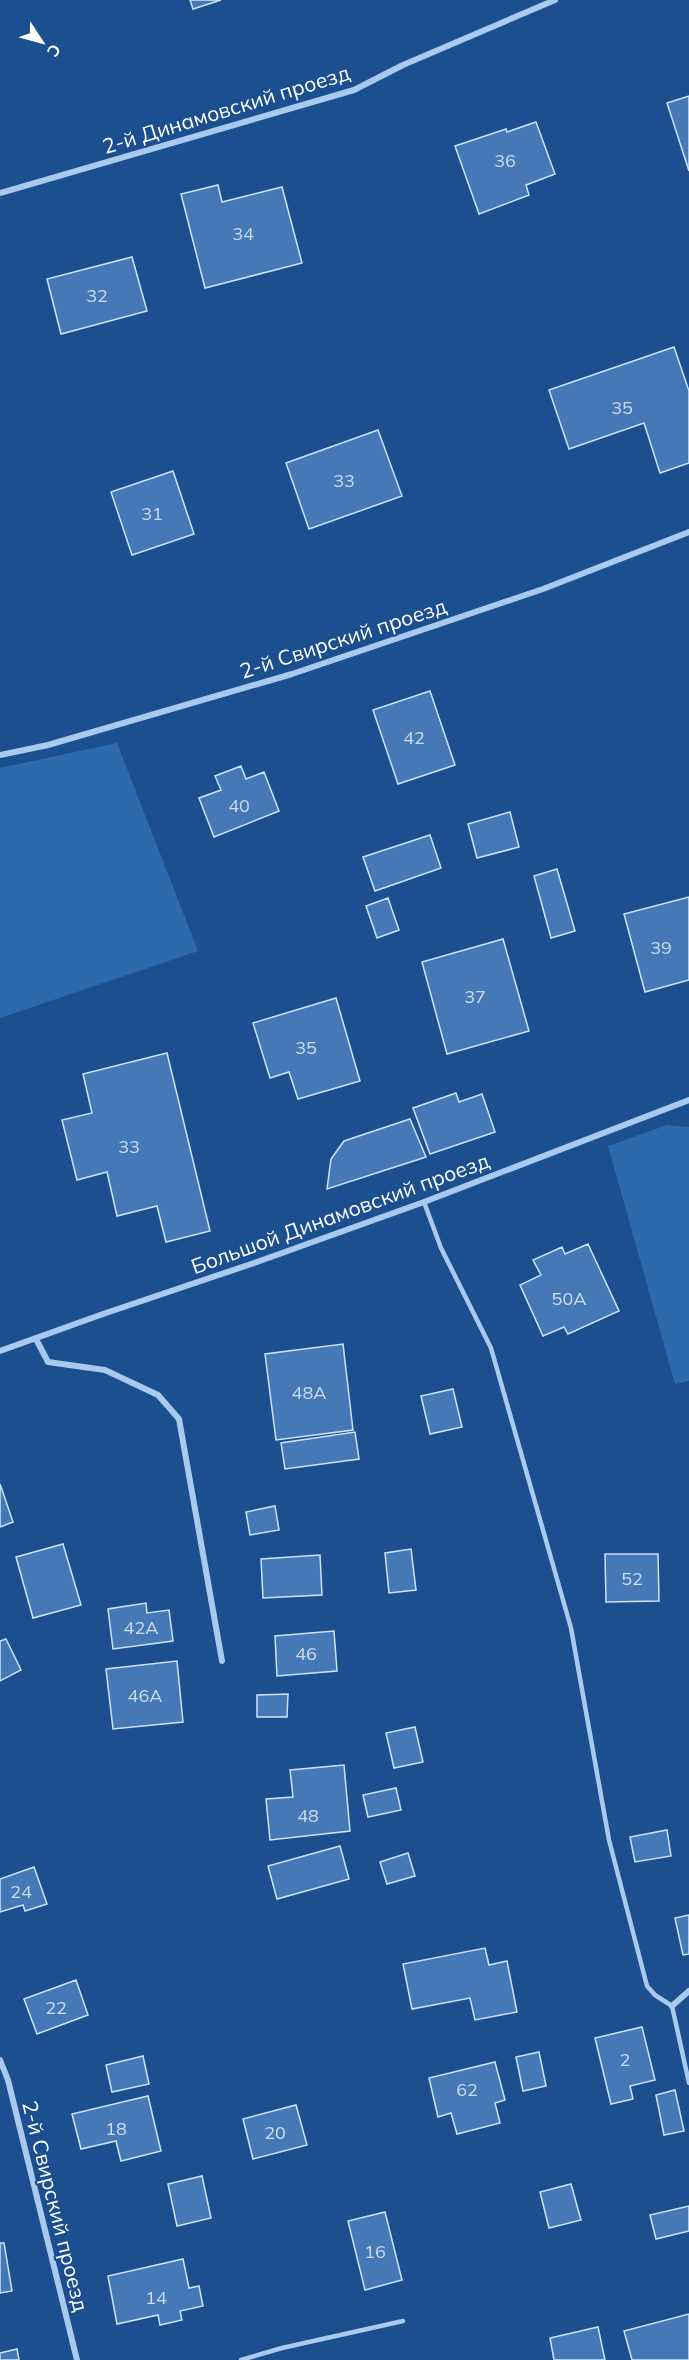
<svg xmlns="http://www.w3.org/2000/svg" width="689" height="2360" viewBox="0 0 689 2360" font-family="Mulish,sans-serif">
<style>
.green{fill:#2e69ad}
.building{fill:#4478b7;stroke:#cfe3fa;stroke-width:1.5}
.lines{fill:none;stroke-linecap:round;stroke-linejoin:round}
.service{stroke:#a9c9ee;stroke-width:4.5}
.minor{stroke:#a9c9ee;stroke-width:6}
.labels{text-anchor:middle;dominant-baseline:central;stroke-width:4.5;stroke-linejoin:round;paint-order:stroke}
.number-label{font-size:18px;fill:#d0dded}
.street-label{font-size:21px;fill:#fff;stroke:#1b4f8f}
</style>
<rect width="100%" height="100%" fill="#1b4f8f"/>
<path class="green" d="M117,743L198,951L0,1018V768Z
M667,1125L689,1127V1381L675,1384L608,1146Z"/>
<path class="building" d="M190,0H221L193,9Z
M689,96V171L667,103Z
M536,122L555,174L526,185L529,195L479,214L455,146L506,129L507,132Z
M218,185L222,202L282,187L302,263L205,288L181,194Z
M132,257L147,311L61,334L47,279Z
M674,347L689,391V463L660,473L644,423L569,449L549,390Z
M378,430L402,496L309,529L286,463Z
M173,471L194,534L132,555L111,492Z
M430,691L455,765L398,784L373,710Z
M241,766L246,779L264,772L279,811L214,837L199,798L221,790L215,776Z
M510,812L519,847L477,858L468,824Z
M430,835L441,868L375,891L363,857Z
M557,869L575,931L551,938L534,876Z
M689,897V980L645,992L624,914Z
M388,898L399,930L377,938L366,906Z
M503,939L529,1031L447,1054L422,962Z
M336,998L360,1081L298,1099L289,1072L270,1078L253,1023Z
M167,1053L210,1231L166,1242L157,1206L117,1216L107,1172L77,1180L62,1120L92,1113L83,1074Z
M456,1093L459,1102L482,1094L495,1132L430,1154L413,1108Z
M410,1119L426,1157L327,1189L331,1159L344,1141Z
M588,1244L619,1311L568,1334L564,1327L543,1336L520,1285L541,1275L533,1260L562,1247L565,1254Z
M343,1344L353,1430L276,1440L265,1354Z
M453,1389L462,1427L430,1434L421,1396Z
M355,1432L359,1459L285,1469L281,1443Z
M0,1484L13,1522L0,1527Z
M275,1506L279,1530L250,1535L246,1512Z
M63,1544L81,1605L33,1618L16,1557Z
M411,1549L416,1590L389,1593L385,1553Z
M605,1554H658L659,1601L606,1602Z
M320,1555L322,1595L263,1598L261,1559Z
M146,1603L147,1613L169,1610L173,1641L113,1649L108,1609Z
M334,1631L337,1671L277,1676L275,1636Z
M6,1639L21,1670L0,1681V1641Z
M177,1661L183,1722L113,1729L106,1669Z
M288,1694L287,1717H257V1695Z
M415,1727L423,1762L394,1768L386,1733Z
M344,1765L350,1831L270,1840L266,1799L293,1797L290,1770Z
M396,1788L401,1810L368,1817L363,1795Z
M667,1830L671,1856L635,1862L630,1837Z
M340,1846L349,1879L277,1899L268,1866Z
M408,1853L415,1876L387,1884L380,1862Z
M34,1867L47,1904L25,1911L23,1905L0,1912V1879Z
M689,1915V1954L683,1955L675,1918Z
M485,1948L489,1965L507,1961L517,2012L475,2020L470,1998L412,2009L403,1964Z
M76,1980L88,2015L37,2034L24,1999Z
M642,2027L655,2080L630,2086L633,2099L611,2104L595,2038Z
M539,2052L546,2086L523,2091L516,2057Z
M143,2056L149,2084L112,2092L106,2065Z
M495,2062L505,2100L495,2103L500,2123L457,2134L451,2113L438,2117L429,2078Z
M675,2090L684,2131L664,2135L656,2095Z
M148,2096L161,2151L121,2161L116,2141L81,2149L72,2114Z
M296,2105L307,2145L253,2159L243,2119Z
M202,2176L211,2218L177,2226L168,2184Z
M571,2184L581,2220L549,2228L540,2192Z
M689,2206V2231L656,2239L650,2215Z
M385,2212L402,2280L365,2290L348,2221Z
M0,2243H4L12,2291L0,2293Z
M183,2259L189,2288L199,2286L203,2306L180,2311L182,2320L160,2325L158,2315L117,2324L108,2276Z
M689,2314V2360H632L624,2331Z
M598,2327L605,2360H554L550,2338Z
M17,2349L19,2360H0V2353Z"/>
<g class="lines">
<path class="service" d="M424,1202L441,1248L491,1348L571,1628L609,1840L647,1986L655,1995L672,2006L689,2083
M241,2360L282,2348L403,2321"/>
<path class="minor" d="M0,193L354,90L403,65L555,0
M0,755L48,745L292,674L543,589L689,532
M36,1339L48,1362L105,1370L158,1395L179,1419L222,1661
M0,1351L103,1314L257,1262L424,1202L689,1100
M672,2006L689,1991
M0,2060L8,2080L77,2360"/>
</g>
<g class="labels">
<g class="number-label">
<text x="505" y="160">36</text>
<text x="243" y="233">34</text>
<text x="97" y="295">32</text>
<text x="622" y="407">35</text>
<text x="344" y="480">33</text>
<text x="152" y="513">31</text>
<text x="414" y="737">42</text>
<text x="239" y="805">40</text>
<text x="661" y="947">39</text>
<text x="475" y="996">37</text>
<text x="306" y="1047">35</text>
<text x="129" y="1146">33</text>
<text x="569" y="1298">50А</text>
<text x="309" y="1392">48А</text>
<text x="632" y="1578">52</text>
<text x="141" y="1627">42А</text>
<text x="306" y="1653">46</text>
<text x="145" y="1695">46А</text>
<text x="308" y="1815">48</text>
<text x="21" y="1891">24</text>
<text x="56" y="2007">22</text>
<text x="625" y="2059">2</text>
<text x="467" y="2089">62</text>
<text x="116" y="2128">18</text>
<text x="275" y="2132">20</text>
<text x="375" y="2251">16</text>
<text x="156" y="2297">14</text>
</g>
<g class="street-label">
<text transform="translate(226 109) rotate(-17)">2-й Динамовский проезд</text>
<text transform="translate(343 638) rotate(-18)">2-й Свирский проезд</text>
<text transform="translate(340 1213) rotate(-20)">Большой Динамовский проезд</text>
<text transform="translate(56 2206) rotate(76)">2-й Свирский проезд</text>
</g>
</g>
<g transform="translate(42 42) rotate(126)" stroke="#1b4f8f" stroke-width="4.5" paint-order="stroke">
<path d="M0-4.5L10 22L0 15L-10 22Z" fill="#ffffff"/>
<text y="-9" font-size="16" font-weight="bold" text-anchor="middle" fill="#ffffff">С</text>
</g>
</svg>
